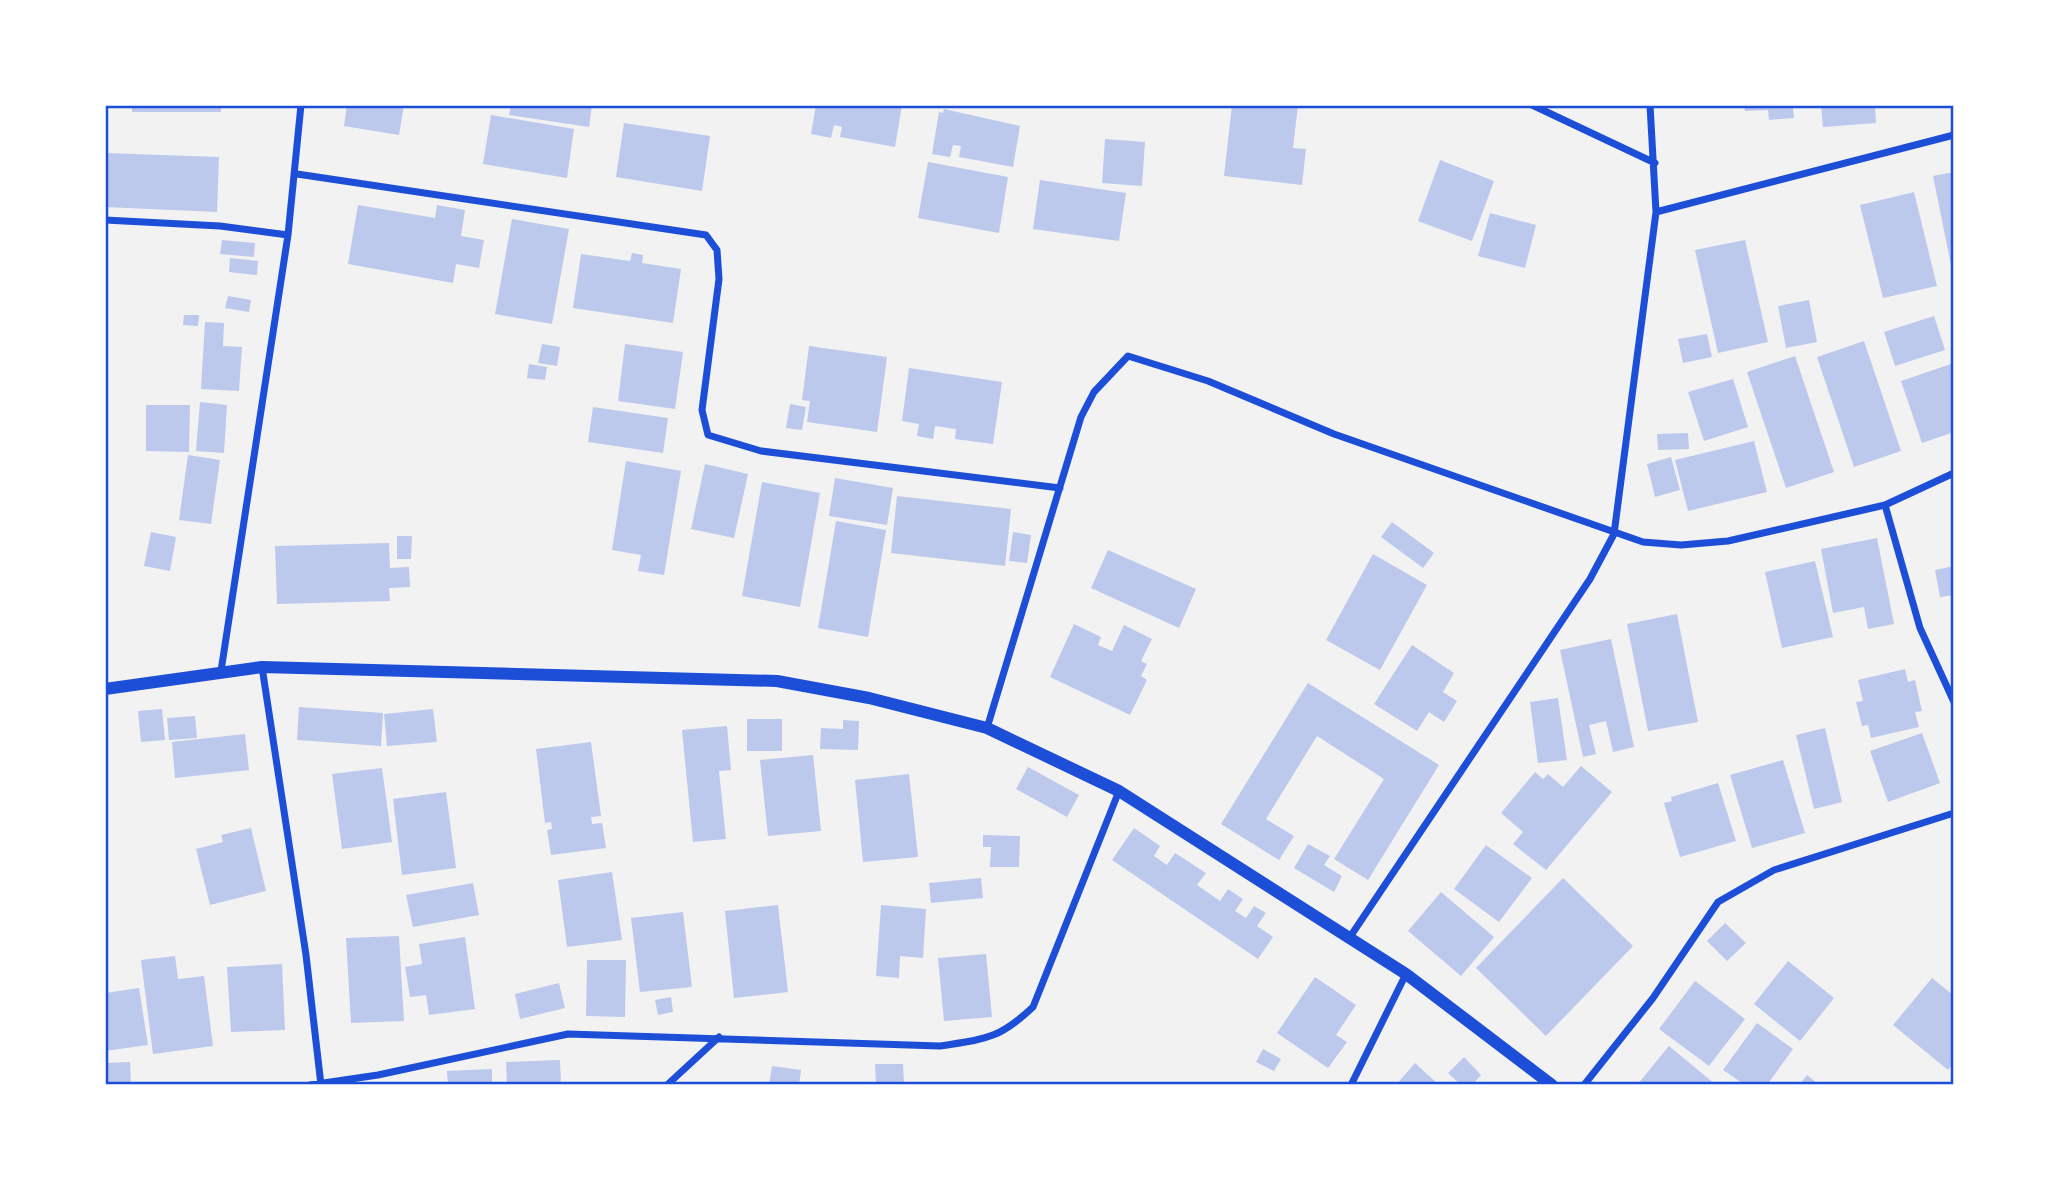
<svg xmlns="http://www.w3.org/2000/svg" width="2059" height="1190" viewBox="0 0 2059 1190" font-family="'Noto Sans',sans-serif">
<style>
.building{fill:#bdc9ec}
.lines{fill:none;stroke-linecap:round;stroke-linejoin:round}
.minor{stroke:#1d4ed8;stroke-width:7}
.tertiary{stroke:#1d4ed8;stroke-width:12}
.neatline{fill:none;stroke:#1d4ed8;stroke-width:2.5}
</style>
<rect width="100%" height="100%" fill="#f2f2f2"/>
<path class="building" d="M132,105H221V112H132Z
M347,105H404L399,135L344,126Z
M511,105H592L589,127L509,115Z
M816,105H902L895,147L840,137L842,127L834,125L831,138L811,134Z
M1232,105H1298L1293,148L1306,149L1302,185L1224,176Z
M1744,105H1811V107L1793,108L1794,118L1769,120L1768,110L1745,111Z
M1821,105H1875L1876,123L1823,127Z
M944,109L1020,126L1013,167L959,157L961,146L953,145L950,157L932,154L939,112L943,113Z
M491,115L574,129L567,178L483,164Z
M624,123L710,136L702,191L616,177Z
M1105,139L1145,142L1142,186L1102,183Z
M105,153L219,157L217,212L105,207Z
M1440,160L1494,181L1472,241L1418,221Z
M928,162L1008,177L999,233L918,218Z
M1954,172V274L1953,275L1933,176Z
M1040,180L1126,193L1119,241L1033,229Z
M1914,192L1937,286L1883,298L1860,205Z
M358,205L435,218L437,205L465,210L461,236L484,240L479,268L456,264L453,283L348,264Z
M1490,213L1536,225L1525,268L1478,256Z
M512,219L569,229L552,324L495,314Z
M222,240L255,243L254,257L220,254Z
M1745,240L1768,342L1718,353L1695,250Z
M632,253L643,255L642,263L681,269L673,323L573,308L581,254L630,261Z
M230,258L258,261L257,275L229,272Z
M228,296L251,300L249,312L225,308Z
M1809,300L1817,342L1786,348L1778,306Z
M184,315H199L198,326L183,325Z
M1934,316L1945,350L1895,366L1884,332Z
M205,322L224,323L223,346L242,347L239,391L201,389Z
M1707,334L1712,357L1683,363L1678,339Z
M1864,341L1901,451L1854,467L1817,357Z
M542,344L560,347L557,366L538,363Z
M625,344L683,352L675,409L618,401Z
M809,346L887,357L877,432L807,422L810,401L802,400Z
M1795,356L1834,472L1786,488L1747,372Z
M529,364L547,367L545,380L527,378Z
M1951,364L1954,373V432L1922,443L1901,381Z
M909,368L1002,382L993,444L955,439L956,429L935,426L933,439L917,436L919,424L902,421Z
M1733,379L1748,427L1704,441L1688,392Z
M200,402L227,405L224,453L196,451Z
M790,404L806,407L802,430L786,428Z
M146,405H190L189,452L146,451Z
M593,407L668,418L663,453L588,442Z
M1688,433L1689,449L1658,450L1657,434Z
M1754,441L1767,492L1688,511L1675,460Z
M188,455L220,460L211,524L179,520Z
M1671,457L1680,490L1655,497L1647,464Z
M626,461L681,471L664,575L638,571L641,555L612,550Z
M705,464L748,474L734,538L691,529Z
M835,478L893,488L887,525L829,516Z
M762,482L820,493L800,607L742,596Z
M897,496L1011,509L1005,566L891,553Z
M836,521L886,530L868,637L818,628Z
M1392,522L1434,553L1423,568L1381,537Z
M151,532L176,537L170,571L144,566Z
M1013,532L1031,535L1027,563L1009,561Z
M397,536H412L411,559H397Z
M1877,538L1894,624L1868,629L1864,607L1833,613L1821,549Z
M389,543L390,568L409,567L410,587L389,588L390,601L277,604L275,546Z
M1108,550L1196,589L1179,628L1091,588Z
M1373,554L1427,585L1380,670L1326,640Z
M1815,561L1833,637L1782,648L1765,572Z
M1954,566V595L1940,597L1935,570Z
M1677,614L1698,722L1648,731L1627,624Z
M1074,624L1101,637L1098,645L1112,651L1124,625L1152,639L1141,661L1147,664L1141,676L1147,680L1130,715L1050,677Z
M1611,639L1634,747L1613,752L1606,721L1589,725L1596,754L1583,757L1560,650Z
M1412,645L1454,673L1443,692L1457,701L1444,722L1429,712L1417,731L1374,704Z
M1905,669L1908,682L1915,680L1922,711L1915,712L1919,727L1871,738L1868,725L1862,726L1856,702L1863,701L1858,680Z
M1308,683L1439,765L1368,880L1334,859L1384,779L1317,736L1266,819L1294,836L1279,860L1221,824Z
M1558,698L1567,760L1538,763L1530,702Z
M299,707L383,713L381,746L297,740Z
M162,709L165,740L141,742L138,711Z
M433,709L437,742L387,746L384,714Z
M195,716L197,738L169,740L167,718Z
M747,719H782V751H747Z
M843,720L859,721L858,750L820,749L821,728L843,729Z
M727,726L731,770L719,771L726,839L693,842L682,730Z
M1825,728L1842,802L1814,809L1796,735Z
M1922,733L1940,783L1888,802L1870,751Z
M245,734L249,770L175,778L172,742Z
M591,742L601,816L591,817L592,824L602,823L606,848L551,855L547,830L552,829L551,822L545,823L536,749Z
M813,755L821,831L768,836L760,760Z
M1783,760L1805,833L1752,848L1730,775Z
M1581,766L1612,792L1546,870L1513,844L1523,832L1501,813L1535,772L1543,779L1548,774L1563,787Z
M1028,767L1079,795L1067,817L1016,789Z
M382,768L392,842L342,849L332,774Z
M909,774L918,857L863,862L855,780Z
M1718,783L1736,841L1680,857L1664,803L1672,801L1671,797Z
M446,792L456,868L402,875L393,799Z
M251,828L266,891L210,905L196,849L223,842L221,835Z
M1134,828L1160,846L1154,856L1167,865L1175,853L1206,873L1197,885L1220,901L1228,889L1243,899L1235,911L1246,918L1254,906L1266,913L1257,926L1273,937L1258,959L1112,860Z
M983,835L1020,836L1019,867H990L991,847H983Z
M1308,844L1330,856L1324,865L1342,876L1334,892L1294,868Z
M1486,845L1532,878L1499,922L1454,889Z
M612,872L622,940L567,947L558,880Z
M981,878L983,898L931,903L929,883Z
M1563,878L1633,946L1546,1036L1476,968Z
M473,883L479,915L413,927L406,895Z
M1441,892L1494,937L1461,976L1408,931Z
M778,905L788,992L734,998L725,911Z
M881,905L926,909L923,958L900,956L899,978L876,976Z
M683,912L692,987L640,992L631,918Z
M1725,923L1746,943L1727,961L1707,941Z
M399,936L404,1021L351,1023L346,938Z
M465,937L475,1009L429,1015L426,995L410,997L405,967L422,964L419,944Z
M986,954L992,1017L944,1021L938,958Z
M175,956L178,979L204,976L213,1046L153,1054L141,960Z
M587,960H626L625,1017L586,1016Z
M1788,961L1834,998L1800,1041L1754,1004Z
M282,964L285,1030L231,1032L227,967Z
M1315,977L1356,1005L1336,1035L1347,1042L1328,1068L1277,1033Z
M1932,978L1954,996V1062L1948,1070L1893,1025Z
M1695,981L1745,1019L1709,1066L1659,1029Z
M559,983L565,1008L520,1019L515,994Z
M139,988L148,1045L105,1051V993Z
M671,997L673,1012L658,1015L655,1000Z
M1757,1023L1793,1049L1767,1085H1745L1723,1070Z
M1669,1046L1716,1085H1637Z
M1263,1049L1281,1059L1274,1071L1256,1062Z
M1464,1057L1481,1075L1472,1085H1461L1448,1073Z
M560,1060L561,1085H507L506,1062Z
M130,1062L131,1085H105V1063Z
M1415,1063L1439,1085H1396Z
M875,1064H903L904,1085H876Z
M772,1066L801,1070L799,1085H769Z
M492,1069V1085H448L447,1071Z
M1807,1075L1819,1085H1799Z"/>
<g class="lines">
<path class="minor" d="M1532,105L1655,163
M297,174L706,235L717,250L719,279L702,410L708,435L761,451L1060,488
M1656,212L1954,135
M105,220L220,226L288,235
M1885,505L1920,628L1954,702
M262,667L306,955L321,1085
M221,671L288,235L301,105
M987,728L1081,417L1094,392L1128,356L1208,381L1334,434L1643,542L1681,545L1728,541L1885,505L1954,473
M1350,937L1590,579L1614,534L1656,212L1650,105
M310,1085L378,1075L568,1034L940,1046C986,1039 999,1039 1033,1007L1119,791
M667,1085L719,1037
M1351,1085L1406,974
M1584,1085L1653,998L1718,902L1774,870L1954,813"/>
<path class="tertiary" d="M105,689L262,667L777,681L869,698L987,728L1119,791L1406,974L1552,1085"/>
</g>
<rect width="2059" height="1190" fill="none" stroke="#ffffff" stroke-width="214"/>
<rect x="107" y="107" width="1845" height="976" class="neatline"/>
</svg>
